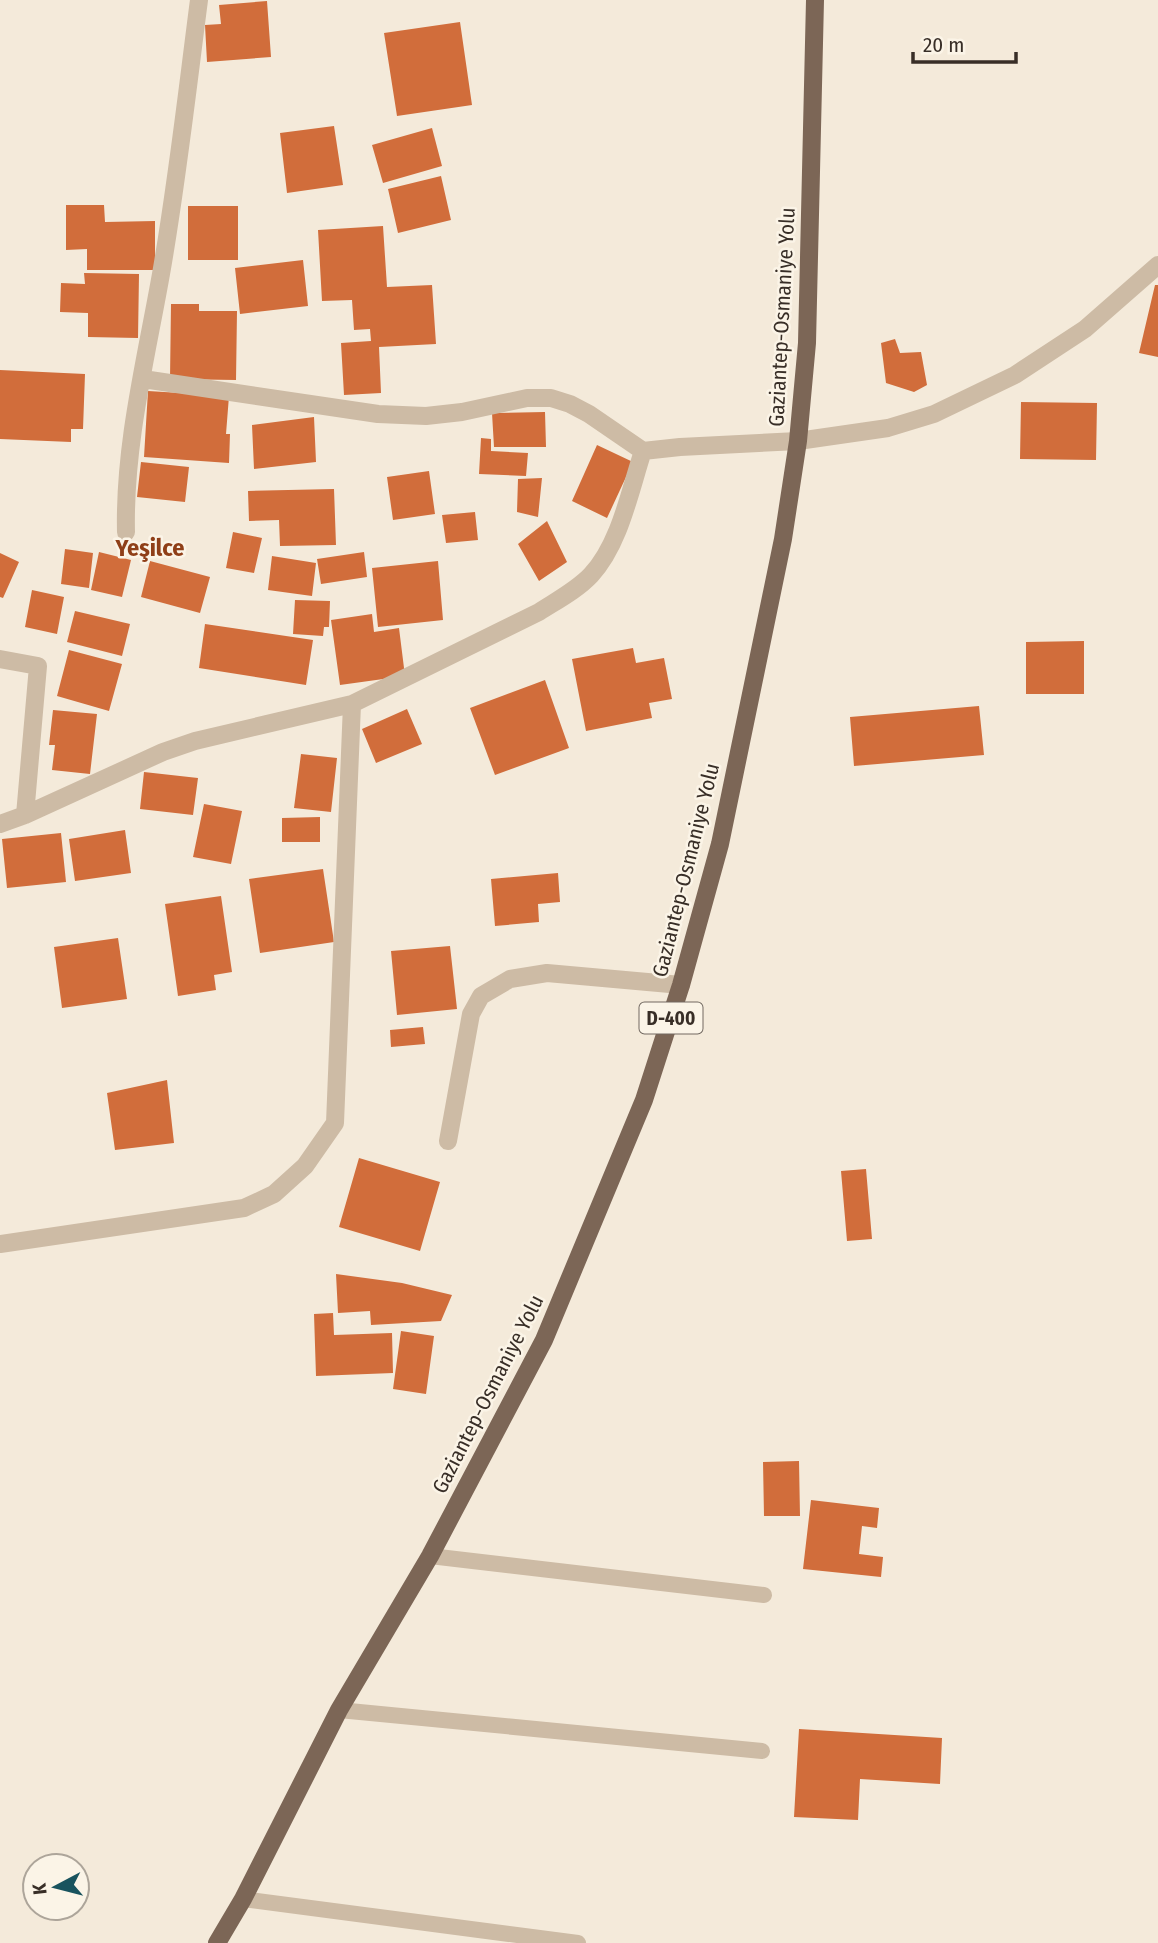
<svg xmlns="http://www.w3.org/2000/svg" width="1158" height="1943" viewBox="0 0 1158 1943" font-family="'Fira Sans Condensed',sans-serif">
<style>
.building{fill:#d16d3b}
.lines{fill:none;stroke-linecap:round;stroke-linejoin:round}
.service{stroke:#cdbba5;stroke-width:16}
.minor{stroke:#cdbba5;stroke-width:18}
.primary{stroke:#7c6656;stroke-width:18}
.labels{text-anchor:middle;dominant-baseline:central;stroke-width:5;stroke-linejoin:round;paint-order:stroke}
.shield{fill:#fbf4e7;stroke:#726961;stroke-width:2}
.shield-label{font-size:19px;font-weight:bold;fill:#382e27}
.street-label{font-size:21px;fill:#382e27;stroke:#fbf4e7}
.quarter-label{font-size:24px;font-weight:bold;fill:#8f3f18;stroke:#fbf4e7}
</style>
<rect width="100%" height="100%" fill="#f4eada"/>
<path class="building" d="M267,1L271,57L207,62L205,25L221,24L219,5Z
M460,22L472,105L397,116L384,33Z
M334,126L343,185L287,193L280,133Z
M432,128L442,166L383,183L372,145Z
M441,176L451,220L398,233L388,189Z
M66,205H104L105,222L155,221V270H87V249L66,250Z
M188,206H238V260H188Z
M383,226L387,287L432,285L436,344L379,347L381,393L344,395L341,343L371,341L370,329L354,330L352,300L322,301L318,230Z
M303,260L308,306L240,314L235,268Z
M84,273L139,274L138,338L88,337V313L60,312L61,283L85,284Z
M1155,285H1158V357L1139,353Z
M171,304H199V311H237L236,380L170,379Z
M895,339L900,353L921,352L927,385L914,392L886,383L881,343Z
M0,370L85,374L83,429H71V442L0,439Z
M148,391L229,396L226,434H230L229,463L144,457Z
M1021,402L1097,403L1096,460L1020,459Z
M545,412L546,447H494L492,413Z
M314,417L316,462L254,469L252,425Z
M481,438L491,439V451L528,453L526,476L479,474Z
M597,445L633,462L607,518L572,501Z
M141,462L189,467L185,502L137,497Z
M429,471L435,514L393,520L387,477Z
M542,478L538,517L517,512L518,479Z
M334,489L336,545L280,546L279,520L249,521L248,491Z
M475,512L478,540L446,543L442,515Z
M547,521L567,562L539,581L518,544Z
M233,532L262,538L254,573L226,568Z
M65,549L93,553L89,588L61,584Z
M99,552L131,560L122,597L91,590Z
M364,552L367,577L321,584L317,559Z
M0,553L19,562L3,598L0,597Z
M272,556L316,563L312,596L268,590Z
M150,561L210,577L200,613L141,597Z
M438,561L443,620L378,627L372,568Z
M32,590L64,597L57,634L25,627Z
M295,600L330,601L329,627H324L323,636L293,634Z
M75,611L130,624L122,656L67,642Z
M372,614L374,632L399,628L405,676L340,685L331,620Z
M205,624L313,640L306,685L199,668Z
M1084,641V694H1026V642Z
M633,648L636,663L664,658L672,699L649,703L652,718L586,731L572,659Z
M69,650L122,664L109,711L57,696Z
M545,680L569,748L495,775L470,708Z
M979,706L984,755L854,766L850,717Z
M407,709L422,744L376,763L362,729Z
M53,710L97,714L90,774L52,770L55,745H49Z
M301,754L337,758L331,812L294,808Z
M144,772L198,778L193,815L140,809Z
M204,804L242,811L231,864L193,857Z
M320,817V842H282V818Z
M125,830L131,873L75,881L69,839Z
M61,833L66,882L7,888L2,839Z
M323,869L334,942L260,953L249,879Z
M558,873L560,902L538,904L539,922L495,926L491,879Z
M221,896L232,972L214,975L216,990L178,996L165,904Z
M118,938L127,999L62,1008L54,947Z
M450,946L457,1009L397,1015L391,951Z
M423,1027L425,1044L391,1047L390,1030Z
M167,1080L174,1143L115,1150L107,1093Z
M359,1158L440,1182L420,1251L339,1227Z
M866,1169L872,1239L847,1241L841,1171Z
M336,1274L402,1283L452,1295L441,1321L371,1325L370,1311L338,1313Z
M333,1313L334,1335L392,1333L393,1373L316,1376L314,1314Z
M401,1331L434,1336L426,1394L393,1389Z
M799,1461L800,1516H764L763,1462Z
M811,1500L879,1508L877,1528L862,1526L859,1554L883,1557L881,1577L803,1569Z
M799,1729L942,1738L940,1784L860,1779L858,1820L794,1817Z"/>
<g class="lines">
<path class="service" d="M430,1556L764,1595
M339,1710L762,1751
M243,1899L578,1943"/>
<path class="minor" d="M143,379L378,414L426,416L462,412L527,398H551L570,404L589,414L643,451L680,447L798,441L888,428L934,414L1015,375L1085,329L1158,265
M126,532C124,445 146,359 161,274C177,183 187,92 199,0
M0,659L38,666L25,815
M0,824L25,815L163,752L195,741L352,704L539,612C556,601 577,590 591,575C620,544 630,490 643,451
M448,1141L471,1014L481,996L510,979L547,973L681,985
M0,1244L244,1208L274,1194L305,1166L335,1123L352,704"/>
<path class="primary" d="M217,1943L243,1899L339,1710L430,1556L544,1340L644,1100L681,985L720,844L783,539L798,441L807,343L815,0"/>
</g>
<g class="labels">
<rect class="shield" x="639.5" y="1002.5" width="63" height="31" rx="5"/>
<g class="shield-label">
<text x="671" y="1018">D-400</text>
</g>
<g class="street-label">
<text transform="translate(782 317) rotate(-87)">Gaziantep-Osmaniye Yolu</text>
<text transform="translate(686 870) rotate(-76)">Gaziantep-Osmaniye Yolu</text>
<text transform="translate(488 1394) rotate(-63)">Gaziantep-Osmaniye Yolu</text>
</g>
<g class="quarter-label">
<text x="150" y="548">Yeşilce</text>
</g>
</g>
<g transform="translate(56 1887) rotate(263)"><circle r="33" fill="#fbf4e7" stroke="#ada59a" stroke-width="2"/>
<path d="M0-5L12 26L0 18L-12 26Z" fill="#18535e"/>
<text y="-10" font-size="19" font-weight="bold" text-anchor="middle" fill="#382e27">K</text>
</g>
<path d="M913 52v10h103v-10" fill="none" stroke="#382e27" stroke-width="3.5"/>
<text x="923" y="52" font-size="21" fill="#382e27" stroke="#fbf4e7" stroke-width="5" paint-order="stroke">20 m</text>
</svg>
